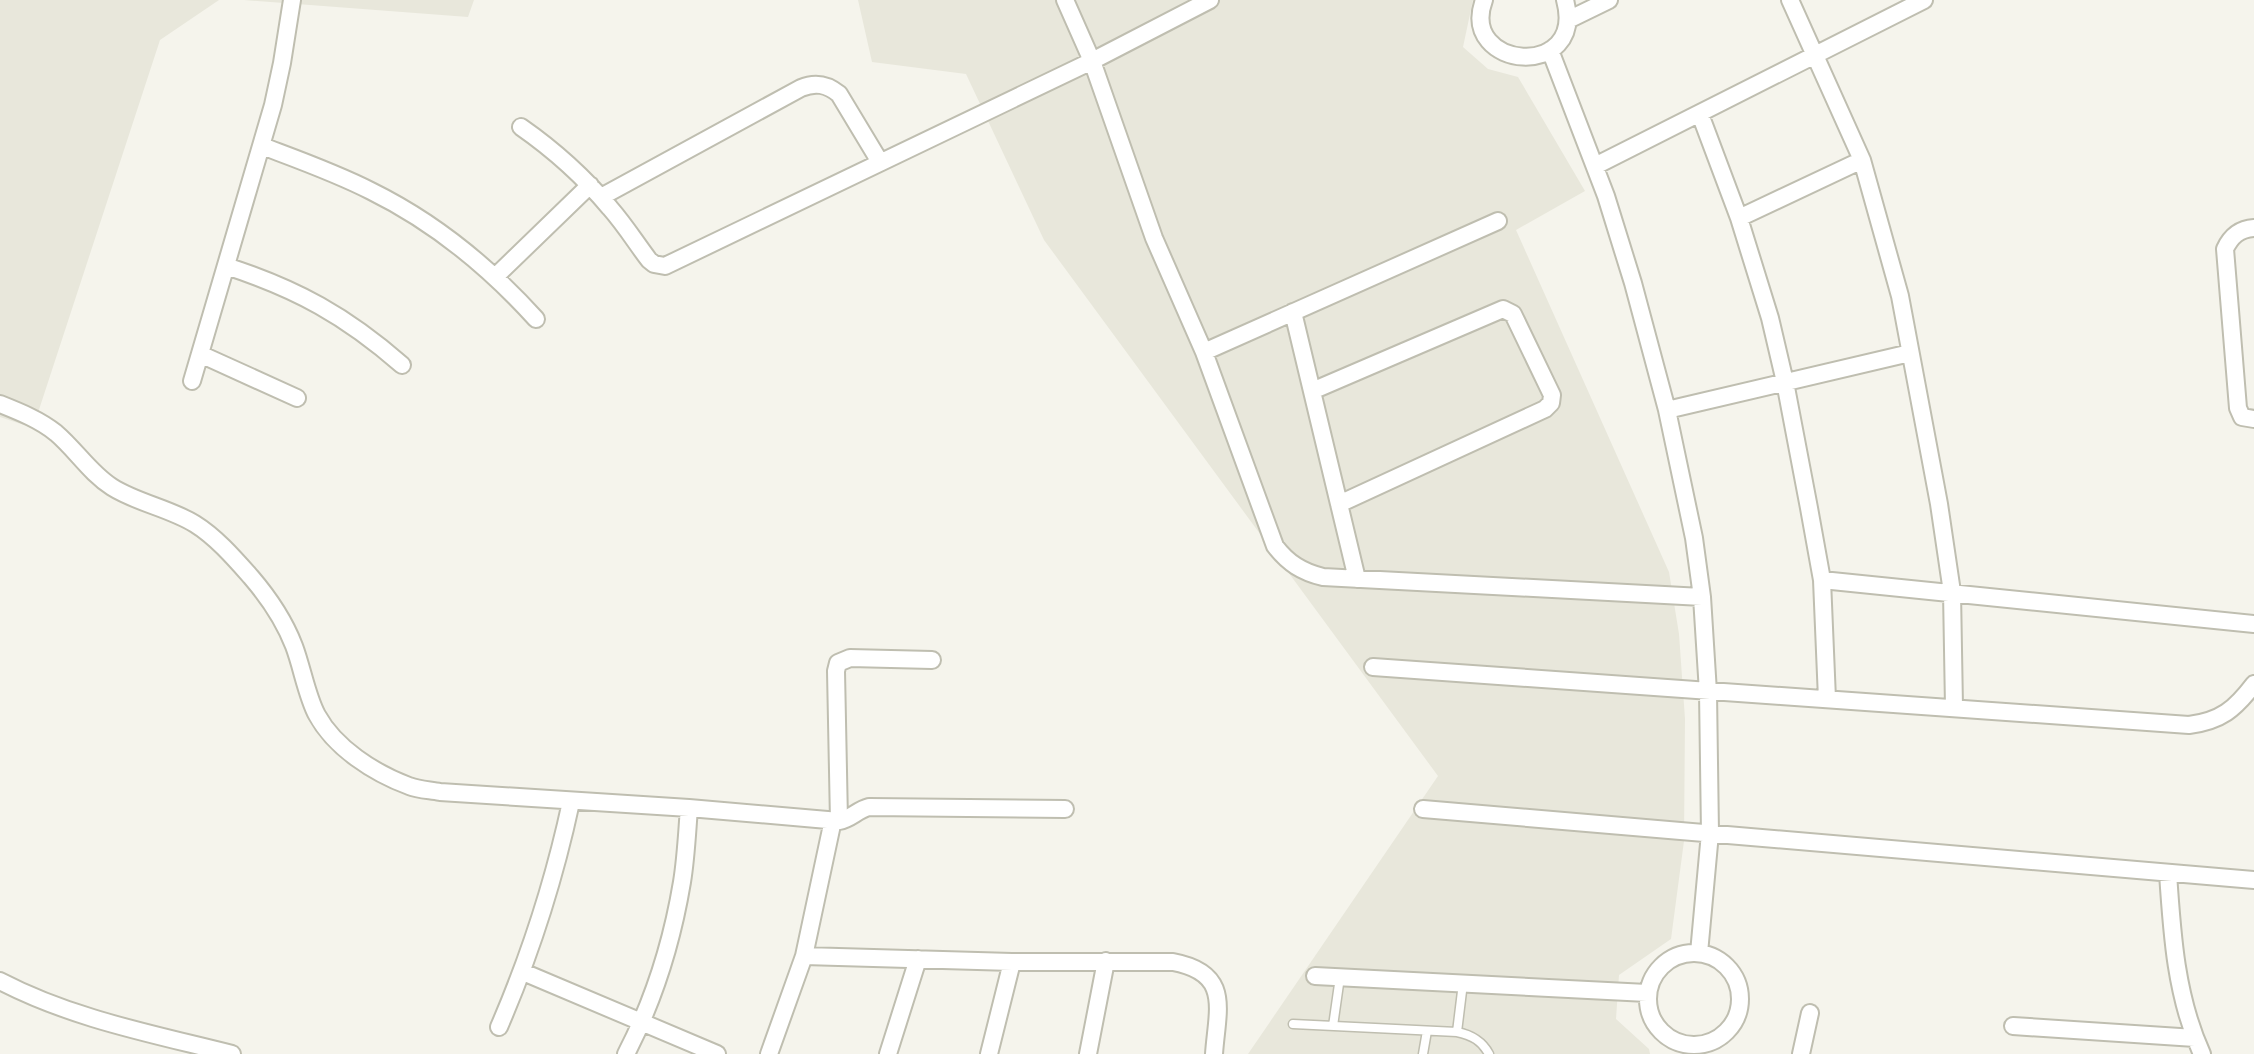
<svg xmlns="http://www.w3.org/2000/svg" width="2254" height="1054" viewBox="0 0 2254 1054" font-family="Signika,sans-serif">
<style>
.residential{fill:#e8e7db}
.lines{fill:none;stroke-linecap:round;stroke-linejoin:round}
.service-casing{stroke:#bfbeb0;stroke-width:11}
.minor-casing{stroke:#bfbeb0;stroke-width:20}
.service{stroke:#fff;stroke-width:8}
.minor{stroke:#fff;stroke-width:16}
</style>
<rect width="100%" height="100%" fill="#f5f4ec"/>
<path class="residential" d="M0,0H219L160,40L33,428L0,417Z
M244,0H474L468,17Z
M858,0H1473L1463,47L1488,69L1518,77L1585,191L1516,230L1669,572L1679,634L1685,719L1684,841L1671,939L1619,975L1616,1019L1649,1049L1650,1054H1248L1438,776L1044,240L966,74L872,62Z"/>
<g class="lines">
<defs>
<path id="service" d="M1293,1024L1457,1032C1472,1035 1482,1041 1489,1054
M1333,1026L1340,977
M1457,1032L1463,983
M1423,1054L1427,1031"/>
<path id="minor" d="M1065,0L1092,61L1154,238L1204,352L1275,546C1288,563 1302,572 1323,577L1702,597
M1484,0C1458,70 1587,81 1565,0
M1790,0L1862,160L1900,296L1939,504L1952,592L1954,707
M1568,20L1609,0
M1550,50L1606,196L1633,283L1667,410L1694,538L1702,597L1708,692L1710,833L1699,953
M1700,114L1739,218
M521,127C554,150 584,177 610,208C625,225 636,243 649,260L654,264L665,266L1092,61L1210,0
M262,146C299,160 336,173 371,191C434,222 489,267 536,319
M1595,166L1924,0
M601,197L801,88C815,82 827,84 839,94L880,162
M2254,228C2239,229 2231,236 2225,249L2238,408L2242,417L2254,419
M226,266C297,289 346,316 402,365
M495,277L590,185
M1293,312L1357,579
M1204,352L1498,221
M200,354L297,398
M192,381L273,105L282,63L292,0
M1312,391L1503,309L1513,314L1552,395L1551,403L1545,409L1339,504
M0,404C20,412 40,420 56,433C76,450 90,473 112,487C137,503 169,508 195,524C216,537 235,559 251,577C269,598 284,620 294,646C302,667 307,697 317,715C335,748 374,773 409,786C419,790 430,790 440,792L689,808L839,821C851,819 857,810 869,807L1065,809
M1667,410L1910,353
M1822,580L2254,624
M1373,667C1645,687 1917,705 2189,725C2221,721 2235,709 2254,684
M1827,699L1822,580L1809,508L1785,382L1770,318L1739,218L1862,160
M1423,809L2254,880
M839,821L836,671L838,663L850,658L932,660
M2168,873C2172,935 2176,997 2202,1054
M1648 999a46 46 0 1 1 92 0a46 46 0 1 1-92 0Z
M804,956L1012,962H1173C1232,973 1217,1010 1214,1054
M523,972L717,1054
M1315,976L1647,993
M0,981C73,1019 153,1034 232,1054
M2013,1026L2195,1038
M499,1027C531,953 554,881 571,802
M626,1054C654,1000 672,942 682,882C686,858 687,833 689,808
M769,1054L804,956L833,820
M888,1054L918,959
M989,1054L1012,962
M1088,1054L1106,961
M1801,1054L1810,1013"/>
</defs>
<use href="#service" class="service-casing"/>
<use href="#minor" class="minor-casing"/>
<use href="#service" class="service"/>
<use href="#minor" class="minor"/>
</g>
</svg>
